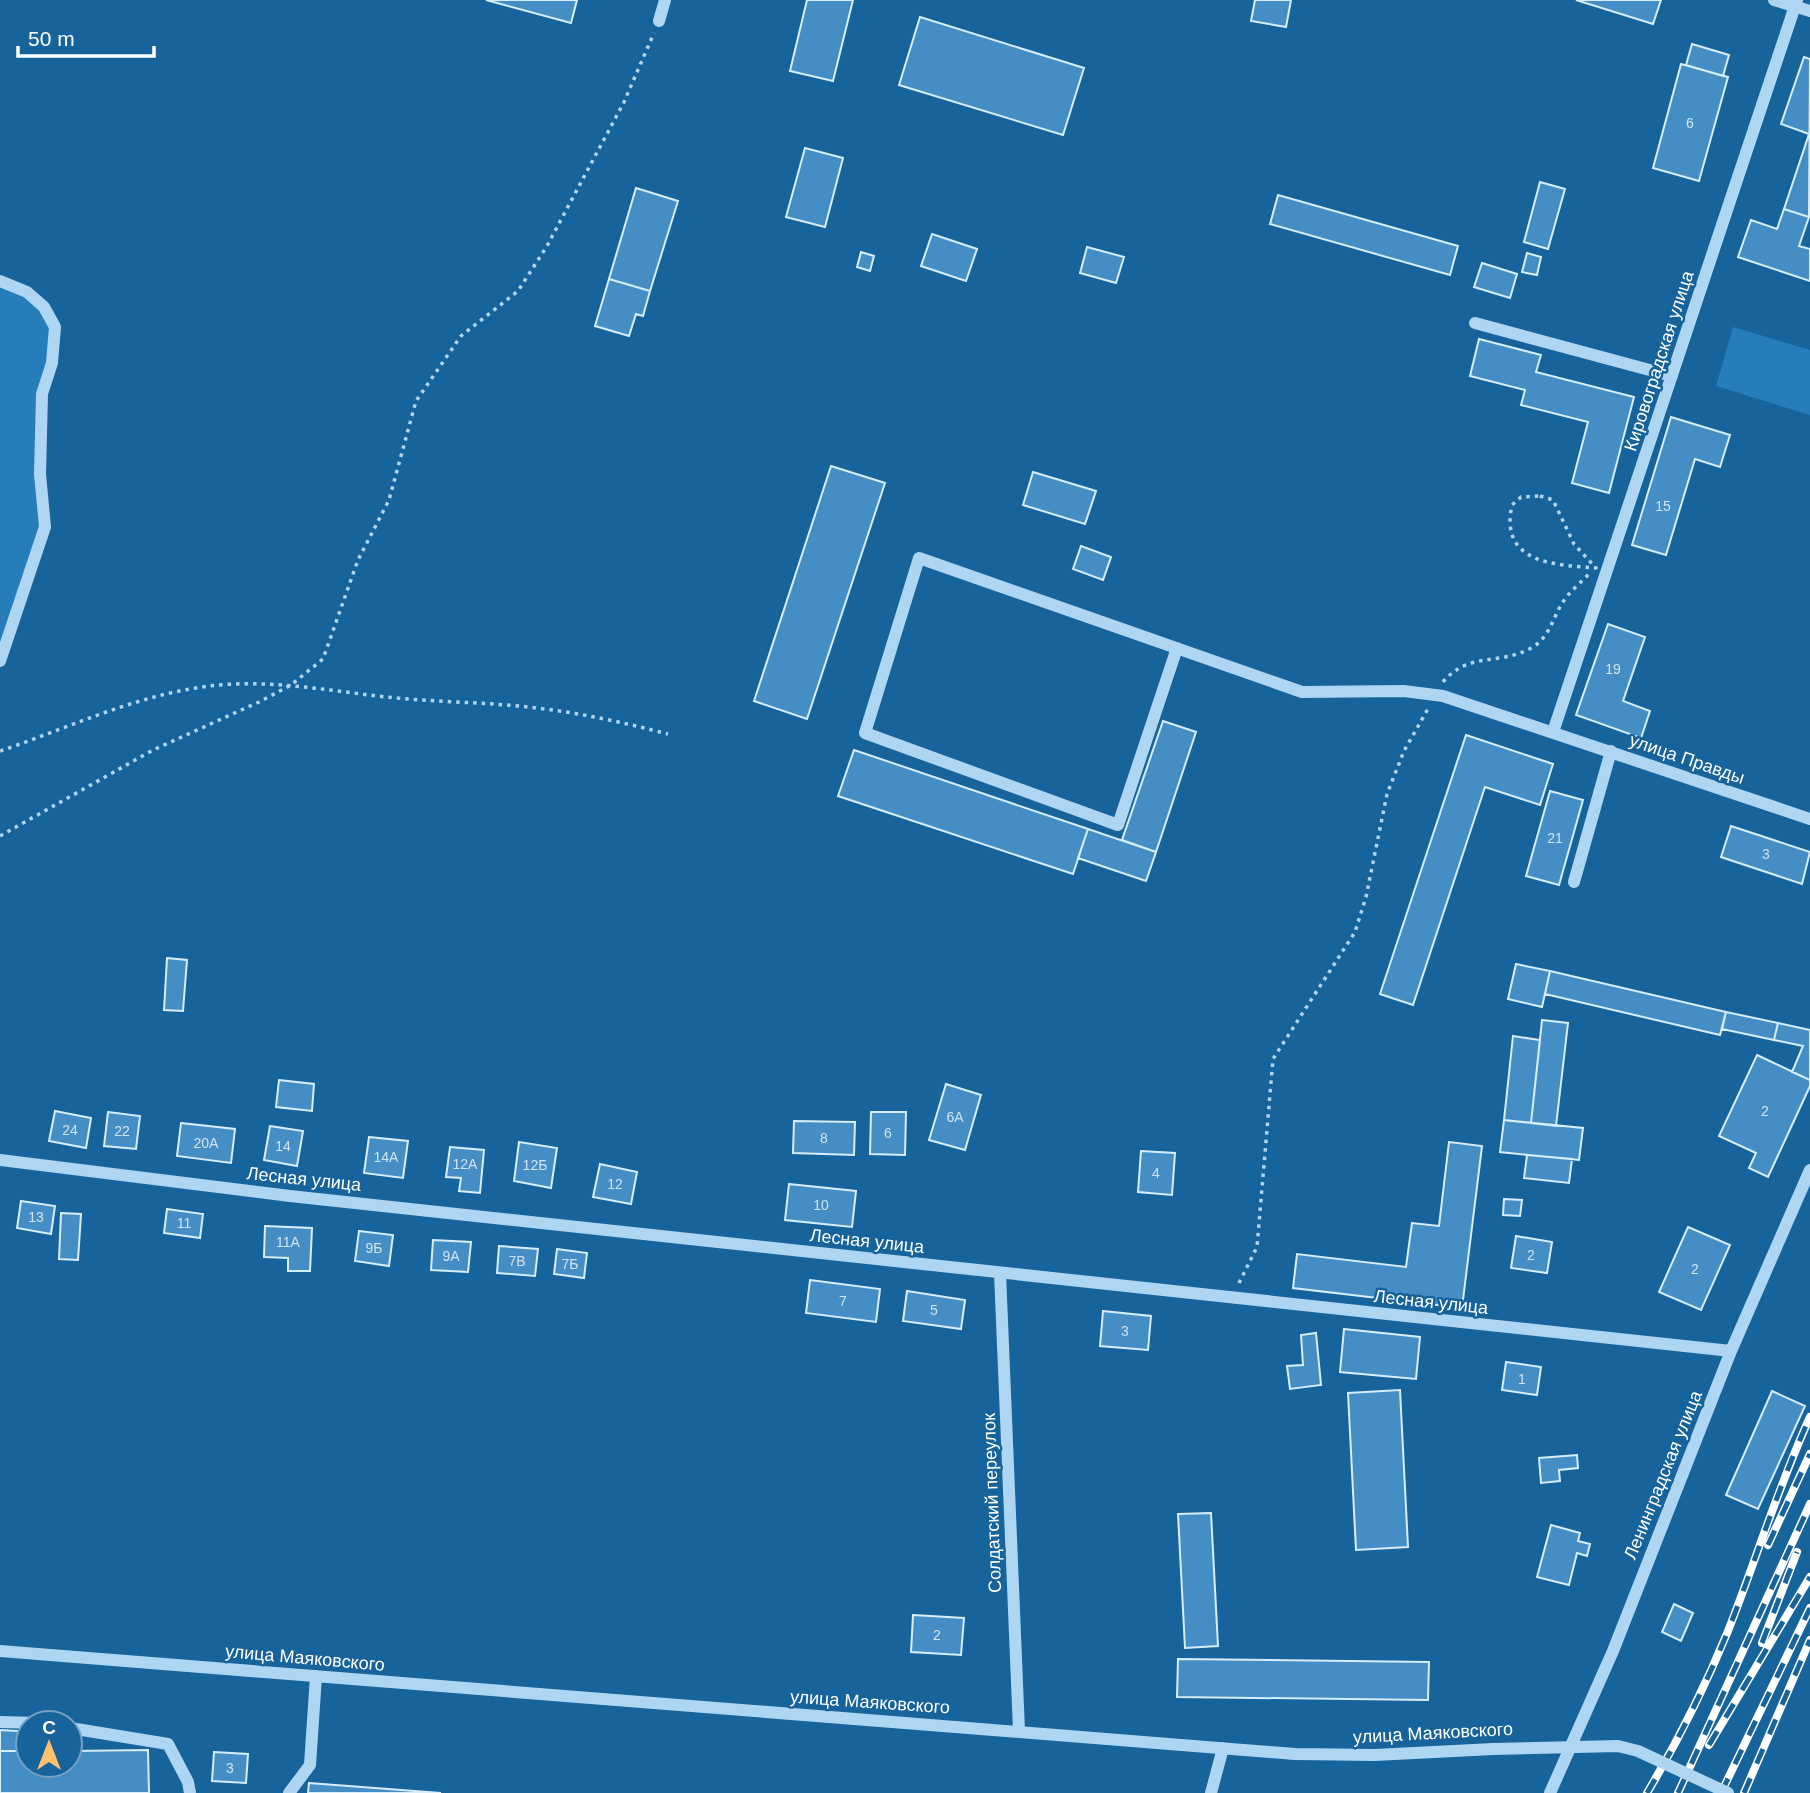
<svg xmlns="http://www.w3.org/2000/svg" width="1810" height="1793" viewBox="0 0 1810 1793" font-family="Arial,sans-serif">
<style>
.green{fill:#267db9}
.building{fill:#448ec5;stroke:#d6edfc;stroke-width:2}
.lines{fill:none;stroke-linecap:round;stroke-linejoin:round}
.path{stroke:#aed6f2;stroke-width:3.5;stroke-dasharray:3.5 5;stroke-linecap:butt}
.minor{stroke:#aed6f2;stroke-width:12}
.rail-casing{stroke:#fff;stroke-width:8}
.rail{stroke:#17639c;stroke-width:5;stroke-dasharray:16;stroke-linecap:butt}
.minor-bridge{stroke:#aed6f2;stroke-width:12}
.labels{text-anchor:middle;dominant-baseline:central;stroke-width:5;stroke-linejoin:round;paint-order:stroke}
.number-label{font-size:14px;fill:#d0e3f0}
.street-label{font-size:18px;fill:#fff;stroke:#17639c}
</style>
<rect width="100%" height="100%" fill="#17639c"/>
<path class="green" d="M0,281L27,292L55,327L42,394L45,527L0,661Z
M1733,327L1810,350V415L1716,386Z"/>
<path class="building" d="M486,0H577L571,23Z
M807,0H853L833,81L790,71Z
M1255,0H1291L1286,27L1251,21Z
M1576,0H1661L1653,24Z
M920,17L1084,68L1063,135L899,85Z
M1692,44L1729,55L1723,76L1686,65Z
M1804,57L1810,59L1809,217L1784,209L1809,134L1781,124Z
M1681,64L1728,77L1699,181L1653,168Z
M805,148L843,158L825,227L786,217Z
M1540,182L1565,189L1548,249L1524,242Z
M636,188L678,201L650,291L609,279Z
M1278,195L1458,246L1450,275L1270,224Z
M1784,209L1809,217L1799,246L1810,249V281L1738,257L1751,220L1777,229Z
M932,234L977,249L966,281L921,266Z
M1087,247L1124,257L1116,283L1080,273Z
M861,252L874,256L870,271L857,267Z
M1527,253L1541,257L1537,275L1522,272Z
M1482,263L1517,274L1510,298L1474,287Z
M609,279L650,291L643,316L636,314L629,336L595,326Z
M1479,339L1541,355L1536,372L1634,397L1609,493L1572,483L1588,422L1521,405L1525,390L1470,376Z
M1671,417L1730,435L1720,467L1695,459L1666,555L1632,545Z
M831,466L885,483L807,719L754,701Z
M1033,472L1096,491L1085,524L1023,505Z
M1081,546L1111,557L1103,580L1073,569Z
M1608,624L1645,637L1623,701L1650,711L1641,738L1576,715Z
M1163,721L1196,732L1156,852L1122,840Z
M1466,735L1553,764L1540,805L1485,787L1413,1005L1380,994Z
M854,750L1088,829L1073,874L838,796Z
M1550,791L1583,800L1559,885L1526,876Z
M1731,826L1810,852L1802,884L1721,857Z
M1088,829L1156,852L1146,881L1078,858Z
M167,958L187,960L183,1011L164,1010Z
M1516,964L1550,971L1542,1007L1508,999Z
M1550,971L1726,1012L1720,1035L1545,994Z
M1726,1012L1778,1023L1774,1040L1722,1029Z
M1542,1020L1568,1023L1556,1126L1531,1123Z
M1778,1023L1810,1030V1080L1792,1072L1803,1046L1774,1040Z
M1513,1036L1540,1040L1531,1123L1504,1120Z
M1757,1055L1810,1080V1086L1768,1177L1749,1168L1756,1153L1719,1136Z
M279,1080L314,1084L312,1111L276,1107Z
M946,1084L981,1095L965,1150L929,1140Z
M55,1111L91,1118L86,1148L49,1141Z
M108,1112L140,1116L136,1149L104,1146Z
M871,1112H906L905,1155L870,1154Z
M1504,1120L1583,1128L1579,1160L1500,1152Z
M794,1121L855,1122L854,1155L793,1153Z
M181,1123L235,1129L231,1163L177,1156Z
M270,1126L303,1131L297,1166L264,1160Z
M369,1137L408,1141L403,1178L364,1173Z
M519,1142L557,1148L551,1188L514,1181Z
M1449,1142L1482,1146L1462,1308L1293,1288L1297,1254L1406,1267L1412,1223L1439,1226Z
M450,1147L484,1150L480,1193L459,1191L461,1178L446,1177Z
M1141,1151L1175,1153L1172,1195L1138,1192Z
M1527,1155L1572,1159L1569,1183L1524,1178Z
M600,1164L637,1172L631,1204L593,1197Z
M789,1184L856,1191L852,1227L785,1220Z
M1504,1199L1522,1200L1520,1216L1503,1215Z
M21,1201L55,1206L51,1234L17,1228Z
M167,1209L203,1214L200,1238L164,1233Z
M61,1213L81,1214L78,1260L59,1259Z
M265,1226L312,1228L310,1271H288V1258L264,1257Z
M1688,1227L1730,1245L1701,1310L1659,1292Z
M359,1231L393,1235L389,1266L355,1261Z
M1516,1236L1552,1242L1547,1273L1511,1268Z
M433,1240L471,1242L468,1272L431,1270Z
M499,1246L538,1249L535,1276L497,1273Z
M557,1249L587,1253L584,1278L554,1274Z
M810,1280L880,1289L876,1322L806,1313Z
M907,1291L965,1300L961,1329L903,1321Z
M1103,1311L1151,1316L1148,1350L1100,1346Z
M1344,1329L1420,1337L1416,1379L1340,1372Z
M1316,1333L1321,1385L1290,1389L1287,1366L1303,1365L1301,1335Z
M1506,1362L1541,1367L1537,1395L1502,1390Z
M1400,1390L1408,1547L1356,1550L1348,1393Z
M1772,1391L1805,1406L1758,1509L1726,1495Z
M1577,1455L1578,1468L1559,1470L1560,1481L1541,1483L1539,1458Z
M1211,1513L1218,1646L1185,1648L1178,1514Z
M1551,1525L1580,1533L1578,1541L1590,1544L1587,1556L1577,1553L1569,1585L1537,1577Z
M1674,1604L1693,1613L1681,1641L1662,1632Z
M913,1615L964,1618L961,1655L911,1652Z
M1178,1659L1429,1662L1428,1700L1177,1697Z
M0,1730L18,1731L20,1751H0Z
M148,1750L149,1793H0V1751H28V1765H70V1751Z
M214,1752L248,1754L246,1783L212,1781Z
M309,1783L441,1793H308Z"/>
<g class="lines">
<path class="path" d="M1540,496L1553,500L1574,544L1596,568C1554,565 1499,563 1512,505L1521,497Z
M1443,682C1469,651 1499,666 1531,648C1548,639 1552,621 1561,605C1568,593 1580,583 1590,573
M0,751C66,729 127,699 196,688C259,677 323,690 386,697C433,702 481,702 528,707C576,712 622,722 668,734
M0,836L153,750L259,702L291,685L323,659L358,560L389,500L416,401L461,336L518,291L547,246L624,102L654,33
M1239,1283L1257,1247L1273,1059L1355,932L1366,897L1387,794L1404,751L1429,707"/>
<path class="minor" d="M1774,0L1810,11
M659,21L665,0
M0,281L27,292L44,307L55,327L52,363L42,394L40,474L45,527L0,661
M1475,323L1672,376
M1177,648L1118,825L865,733L919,558L1302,692L1404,691L1443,696L1810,819
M1553,732L1797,0
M1574,882L1611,751
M0,1160L290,1196L1731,1351
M1000,1273L1019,1731
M0,1651L1295,1754L1375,1755L1493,1749
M0,1722L38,1723
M70,1728L168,1744L188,1782L190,1793
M289,1793L310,1765L316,1676
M1211,1793L1223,1748
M1550,1793L1613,1651L1731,1351L1810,1170"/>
<defs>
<path id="rail" d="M1768,1545L1810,1454
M1762,1643L1797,1552
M1709,1745L1810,1577
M1647,1793C1678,1741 1705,1687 1728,1631C1756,1560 1778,1487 1810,1417
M1678,1793L1810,1504
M1721,1793L1810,1608
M1744,1793L1810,1640"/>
</defs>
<use href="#rail" class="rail-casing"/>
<use href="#rail" class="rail"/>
<path class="minor-bridge" d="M1493,1749L1618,1746L1638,1751L1728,1793"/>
</g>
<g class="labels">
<g class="number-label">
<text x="1690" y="123">6</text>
<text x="1663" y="506">15</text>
<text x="1613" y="669">19</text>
<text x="1555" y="838">21</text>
<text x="1766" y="854">3</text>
<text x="1765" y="1111">2</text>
<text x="955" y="1117">6А</text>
<text x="70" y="1130">24</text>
<text x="122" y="1131">22</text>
<text x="888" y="1133">6</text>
<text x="824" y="1138">8</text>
<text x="206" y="1143">20А</text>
<text x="283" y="1146">14</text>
<text x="386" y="1157">14А</text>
<text x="465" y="1164">12А</text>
<text x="535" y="1165">12Б</text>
<text x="1156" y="1173">4</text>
<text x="615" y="1184">12</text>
<text x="821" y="1205">10</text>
<text x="36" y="1217">13</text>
<text x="184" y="1223">11</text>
<text x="288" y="1242">11А</text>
<text x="374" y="1248">9Б</text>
<text x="1531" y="1255">2</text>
<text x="451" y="1256">9А</text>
<text x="517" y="1261">7В</text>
<text x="570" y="1264">7Б</text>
<text x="1695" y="1269">2</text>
<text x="843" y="1301">7</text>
<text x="934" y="1310">5</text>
<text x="1125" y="1331">3</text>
<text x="1522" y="1379">1</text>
<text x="937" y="1635">2</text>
<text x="230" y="1768">3</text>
</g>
<g class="street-label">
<text transform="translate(1659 361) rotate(-72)">Кировоградская улица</text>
<text transform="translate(1687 759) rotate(19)">улица Правды</text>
<text transform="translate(304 1179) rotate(6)">Лесная улица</text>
<text transform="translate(867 1241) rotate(6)">Лесная улица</text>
<text transform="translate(1431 1302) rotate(6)">Лесная улица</text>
<text transform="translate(1663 1475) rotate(-68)">Ленинградская улица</text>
<text transform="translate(992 1503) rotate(-92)">Солдатский переулок</text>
<text transform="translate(305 1658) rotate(5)">улица Маяковского</text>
<text transform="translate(870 1702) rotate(4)">улица Маяковского</text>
<text transform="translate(1433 1733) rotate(-3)">улица Маяковского</text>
</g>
</g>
<g transform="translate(49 1744)"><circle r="33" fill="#17639c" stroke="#74a1c4" stroke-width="2"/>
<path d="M0-5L12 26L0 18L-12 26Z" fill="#ffc26f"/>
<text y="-10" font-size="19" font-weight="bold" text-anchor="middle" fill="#ffffff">С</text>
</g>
<path d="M18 46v10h136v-10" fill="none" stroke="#ffffff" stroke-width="3.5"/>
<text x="28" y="46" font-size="21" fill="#ffffff" stroke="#17639c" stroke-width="5" paint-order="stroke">50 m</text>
</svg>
